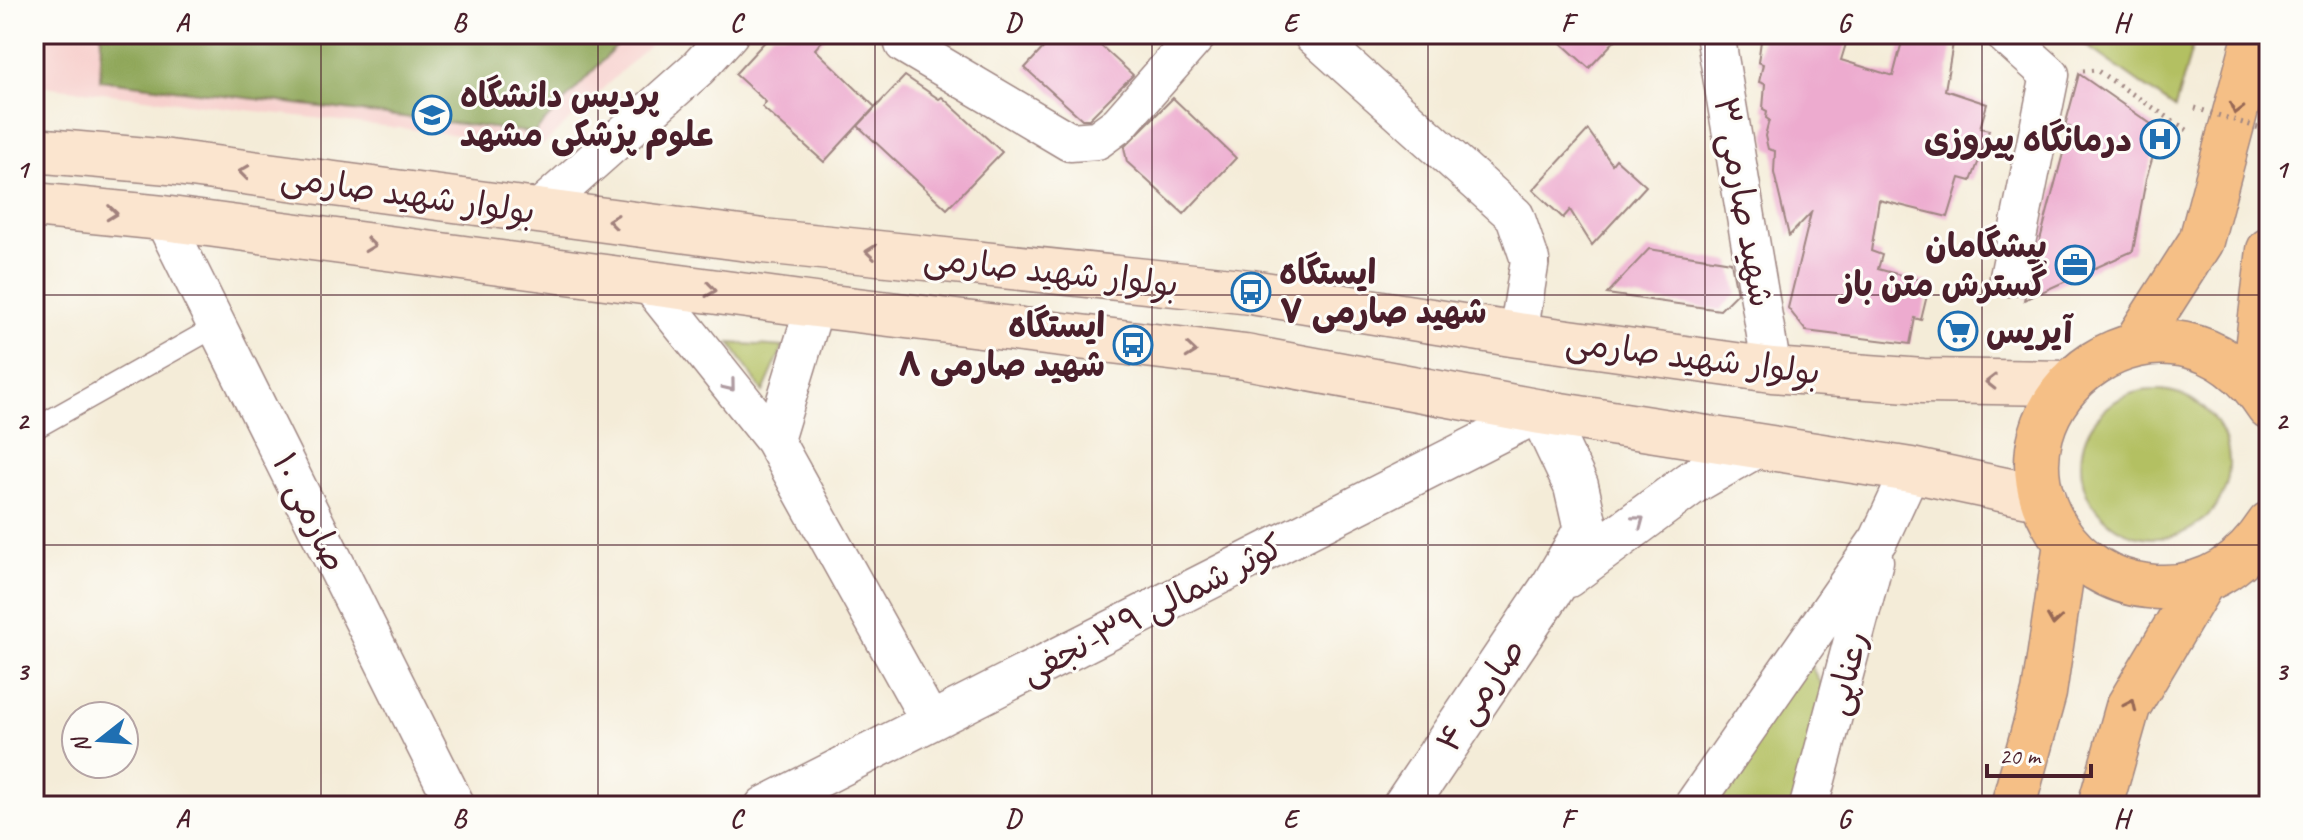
<svg xmlns="http://www.w3.org/2000/svg" width="2303" height="840" viewBox="0 0 2303 840" font-family="Caveat,'Playpen Sans Arabic',sans-serif">
<style>
.built{fill:#f7d0cd}
.green{fill:#b3c062;stroke:#7e7046;stroke-width:2}
.forest{fill:#8ea658;stroke:#6c6242;stroke-width:2}
.building{fill:#edabcf}
.lines{fill:none;stroke-linecap:round;stroke-linejoin:round}
.service-casing{stroke:#9f8682;stroke-width:23}
.minor-casing{stroke:#9f8682;stroke-width:41}
.tertiary-casing{stroke:#9f8682;stroke-width:47}
.secondary-casing{stroke:#9f8682;stroke-width:47}
.primary-casing{stroke:#9f8682;stroke-width:47}
.path{stroke:#9f8682;stroke-width:5;stroke-dasharray:2 6;stroke-linecap:butt}
.service{stroke:#fff;stroke-width:20}
.minor{stroke:#fff;stroke-width:38}
.tertiary{stroke:#fff;stroke-width:44}
.secondary{stroke:#fbe5cf;stroke-width:44}
.primary{stroke:#f5bf86;stroke-width:44}
.path-bridge{stroke:#9f8682;stroke-width:5;stroke-dasharray:2 6;stroke-linecap:butt}
.oneway{stroke:#976754}
.oneway2{stroke:#a2827d}
.oneway3{stroke:#ae9aa0}
.grid{fill:none;stroke:#4a1f2b;stroke-width:2;stroke-opacity:0.55}
.labels{text-anchor:middle;dominant-baseline:central;stroke-width:6;stroke-linejoin:round;paint-order:stroke}
.poi-label{font-size:34px;font-weight:bold;fill:#4a1f2b;stroke:#fdfcf7;text-anchor:start}
.street-label{font-size:34px;fill:#4a1f2b;stroke:#fdfcf7}
.neatline{fill:none;stroke:#4a1f2b;stroke-width:3}
.grid-label{font-size:26px;text-anchor:middle;font-weight:bold;fill:#4a1f2b}
</style>
<rect width="100%" height="100%" fill="#fdfcf7"/>
<filter id="ink" filterUnits="userSpaceOnUse"><feTurbulence type="fractalNoise" baseFrequency=".0125" numOctaves="2"/><feDisplacementMap in="SourceGraphic" scale="16" xChannelSelector="R" yChannelSelector="G"/><feConvolveMatrix kernelMatrix="1 2 1 2 8 2 1 2 1" color-interpolation-filters="sRGB"/></filter>
<filter id="wash" filterUnits="userSpaceOnUse"><feTurbulence type="fractalNoise" baseFrequency=".006" numOctaves="4" result="noise"/><feDisplacementMap in="SourceGraphic" scale="32" xChannelSelector="R" yChannelSelector="G"/><feGaussianBlur stdDeviation="1.8" result="paint"/><feColorMatrix in="noise" values="0 0 0 0 0 0 0 0 0 0 0 0 0 0 0 0 0 1.4 0 .05"/><feComposite in="paint" operator="in"/></filter>
<g filter="url(#wash)">
<rect width="100%" height="100%" fill="#f4ecd8"/>
<path class="built" d="M34,34H661L543,145L34,85Z"/>
<path class="green" d="M2070,34H2196L2175,108Z
M730,343L783,347L763,392Z
M2081 464a74 74 0 1 1 148 0a74 74 0 1 1-148 0Z
M1807,661L1828,694L1795,806H1709Z"/>
<path class="forest" d="M101,34H628L534,133L100,80Z"/>
<g id="blocks">
<path class="building" d="M772,34H828L815,49L875,107L824,162L762,107L766,102L735,74Z
M1056,34H1088L1133,75L1089,119H1082L1025,68Z
M1551,34H1621L1589,68Z
M1762,34H1849L1841,60L1893,76L1904,34H1935L1953,43L1945,90L1987,104L1980,128L1989,130L1978,163L1971,181L1960,178L1948,217L1879,200L1871,251L1882,255L1878,269L1930,283L1921,320L1915,318L1910,344L1806,331L1788,308L1811,213L1789,236L1774,173L1775,151L1768,149L1765,136L1769,120L1766,118L1767,111L1763,109L1765,84L1759,82L1763,64L1758,62Z
M2079,74L2161,131L2146,179L2133,251L2024,300L2070,127L2065,126Z
M905,76L939,99L942,97L1002,152L947,209L858,126Z
M1173,98L1236,158L1184,214L1127,162L1124,147Z
M1588,130L1612,164L1616,159L1646,186L1592,245L1570,210L1563,218L1533,190Z
M1649,249L1731,262L1737,293L1720,310L1607,294Z"/>
</g>
</g>
<g filter="url(#ink)">
<use href="#blocks" fill-opacity="0" stroke="#9f8682" stroke-width="2"/>
<g class="lines">
<defs>
<path id="service" d="M34,429L217,326"/>
<path id="minor" d="M1312,34L1515,216L1530,260L1518,335
M1715,34L1772,370
M2004,34L2050,75L2009,277
M904,44L1070,142L1097,140L1119,124L1198,34
M537,211L698,68L729,34
M163,218L456,806
M647,281L774,440L930,721
M774,440L815,305
M764,806L1541,412
M1693,806L1879,539L1911,470
M1809,806L1874,561"/>
<path id="tertiary" d="M1566,576L1691,483L1755,446
M1405,806L1554,585L1586,530L1576,486L1541,412"/>
<path id="secondary" d="M34,150L169,162L763,241L1251,292L1518,335L1772,370L1923,381L2069,383
M34,205L163,218L815,305L1245,357L1541,412L1911,470L2043,498"/>
<path id="primary" d="M2135,344L2201,241L2256,34
M2253,383L2269,250
M2269,407C2172,257 1972,398 2058,531C2078,562 2111,582 2147,586C2200,593 2241,567 2269,524
M2013,806L2044,693L2066,543
M2100,806L2128,707L2203,581"/>
</defs>
<use href="#service" class="service-casing"/>
<use href="#minor" class="minor-casing"/>
<use href="#tertiary" class="tertiary-casing"/>
<use href="#secondary" class="secondary-casing"/>
<use href="#primary" class="primary-casing"/>
<path class="path" d="M2083,71L2096,70L2190,132"/>
<use href="#service" class="service"/>
<use href="#minor" class="minor"/>
<use href="#tertiary" class="tertiary"/>
<use href="#secondary" class="secondary"/>
<use href="#primary" class="primary"/>
<path class="path-bridge" d="M2195,108L2269,131"/>
</g>
<defs><path id="oneway-chevron" d="M-2-3.5L2.5 0L-2 3.5" fill="none" stroke-width="1.6" stroke-linecap="round" stroke-linejoin="round" transform="scale(2)"/></defs>
<g class="oneway">
<use href="#oneway-chevron" transform="translate(2236 109) rotate(105)"/>
<use href="#oneway-chevron" transform="translate(2054 620) rotate(98)"/>
<use href="#oneway-chevron" transform="translate(2131 705) rotate(-65)"/>
</g>
<g class="oneway2">
<use href="#oneway-chevron" transform="translate(244 172) rotate(-172)"/>
<use href="#oneway-chevron" transform="translate(112 213) rotate(6)"/>
<use href="#oneway-chevron" transform="translate(613 221) rotate(-172)"/>
<use href="#oneway-chevron" transform="translate(370 245) rotate(7)"/>
<use href="#oneway-chevron" transform="translate(871 252) rotate(-174)"/>
<use href="#oneway-chevron" transform="translate(711 290) rotate(8)"/>
<use href="#oneway-chevron" transform="translate(1191 351) rotate(6)"/>
<use href="#oneway-chevron" transform="translate(1991 382) rotate(-179)"/>
</g>
<g class="oneway3">
<use href="#oneway-chevron" transform="translate(730 386) rotate(51)"/>
<use href="#oneway-chevron" transform="translate(1639 521) rotate(-37)"/>
</g>
</g>
<path class="grid" d="M321,34V806M598,34V806M875,34V806M1152,34V806M1428,34V806M1705,34V806M1982,34V806M34,295H2269M34,545H2269"/>
<defs>
<symbol id="university-ring" viewBox="-11 -11 22 22"><circle r="9.5" fill="#fdfcf7" stroke="#1f6fb2" stroke-width="1.5"/><path d="M0-5L7-2L0 1L-7-2ZM-4 1L0 2.5L4 1V4Q0 6-4 4Z" fill="#1f6fb2"/></symbol>
<symbol id="hospital-ring" viewBox="-11 -11 22 22"><circle r="9.5" fill="#fdfcf7" stroke="#1f6fb2" stroke-width="1.5"/><path d="M-5-5h3v3.5h4V-5h3V5h-3V1.5h-4V5h-3Z" fill="#1f6fb2"/></symbol>
<symbol id="office-ring" viewBox="-11 -11 22 22"><circle r="9.5" fill="#fdfcf7" stroke="#1f6fb2" stroke-width="1.5"/><path d="M-6-3h4V-5.5h4V-3h4V5H-6ZM-1-4.5V-3h2v-1.5ZM-6 0V1H6V0Z" fill="#1f6fb2"/></symbol>
<symbol id="bus-ring" viewBox="-11 -11 22 22"><circle r="9.5" fill="#fdfcf7" stroke="#1f6fb2" stroke-width="1.5"/><path d="M-5-6H5V4H4V6H2V4H-2V6H-4V4H-5ZM-3.5-4V0h7V-4ZM-3.5 1.2v1.5H-2V1.2ZM2 1.2v1.5H3.5V1.2Z" fill="#1f6fb2"/></symbol>
<symbol id="supermarket-ring" viewBox="-11 -11 22 22"><circle r="9.5" fill="#fdfcf7" stroke="#1f6fb2" stroke-width="1.5"/><path d="M-6-5.5h2.5l.6 2H6L4.5 2H-2.5L-4.4-4H-6ZM-1.5 3.2a1.3 1.3 0 1 0 .1 0ZM3 3.2a1.3 1.3 0 1 0 .1 0Z" fill="#1f6fb2"/></symbol>
</defs>
<g fill-rule="evenodd">
<use href="#university-ring" x="410" y="93" width="44" height="44"/>
<use href="#hospital-ring" x="2138" y="117" width="44" height="44"/>
<use href="#office-ring" x="2053" y="243" width="44" height="44"/>
<use href="#bus-ring" x="1229" y="270" width="44" height="44"/>
<use href="#supermarket-ring" x="1936" y="309" width="44" height="44"/>
<use href="#bus-ring" x="1111" y="323" width="44" height="44"/>
</g>
<g class="labels">
<g class="poi-label">
<text x="460" y="95">پردیس دانشگاه<tspan x="460" dy="39">علوم پزشکی مشهد</tspan></text>
<text x="2132" y="139" text-anchor="end">درمانگاه پیروزی</text>
<text x="2047" y="245" text-anchor="end">پیشگامان<tspan x="2047" dy="39">گسترش متن باز</tspan></text>
<text x="1279" y="272">ایستگاه<tspan x="1279" dy="39">شهید صارمی ۷</tspan></text>
<text x="1105" y="325" text-anchor="end">ایستگاه<tspan x="1105" dy="39">شهید صارمی ۸</tspan></text>
<text x="1986" y="331">آیریس</text>
</g>
<g class="street-label">
<text transform="translate(408 194) rotate(8)">بولوار شهید صارمی</text>
<text transform="translate(1744 202) rotate(80)">شهید صارمی ۳</text>
<text transform="translate(1051 271) rotate(6)">بولوار شهید صارمی</text>
<text transform="translate(1693 357) rotate(7)">بولوار شهید صارمی</text>
<text transform="translate(310 512) rotate(64)">صارمی ۱۰</text>
<text transform="translate(1152 609) rotate(-27)">کوثر شمالی ۳۹-نجفی</text>
<text transform="translate(1846 673) rotate(-76)">رعناپی</text>
<text transform="translate(1480 695) rotate(-56)">صارمی ۴</text>
</g>
</g>
<rect width="2303" height="840" fill="none" stroke="#fdfcf7" stroke-width="88"/>
<g transform="translate(100 740) rotate(253)"><circle r="38" fill="#fdfcf7" stroke="#b5a4a5" stroke-width="2"/>
<path d="M0-6L14 30L0 20L-14 30Z" fill="#1f6fb2"/>
<text y="-12" font-size="22" font-weight="bold" text-anchor="middle" fill="#4a1f2b">N</text>
</g>
<path d="M1987 764v12h104v-12" fill="none" stroke="#4a1f2b" stroke-width="4"/>
<text x="1999" y="764" font-size="24" fill="#4a1f2b" stroke="#fdfcf7" stroke-width="6" paint-order="stroke">20 m</text>
<rect x="44" y="44" width="2215" height="752" class="neatline"/>
<g class="grid-label">
<text x="182" y="31">A</text>
<text x="459" y="31">B</text>
<text x="736" y="31">C</text>
<text x="1013" y="31">D</text>
<text x="1290" y="31">E</text>
<text x="1567" y="31">F</text>
<text x="1844" y="31">G</text>
<text x="2121" y="31">H</text>
<text x="22" y="178">1</text>
<text x="2281" y="178">1</text>
<text x="22" y="429">2</text>
<text x="2281" y="429">2</text>
<text x="22" y="680">3</text>
<text x="2281" y="680">3</text>
<text x="182" y="827">A</text>
<text x="459" y="827">B</text>
<text x="736" y="827">C</text>
<text x="1013" y="827">D</text>
<text x="1290" y="827">E</text>
<text x="1567" y="827">F</text>
<text x="1844" y="827">G</text>
<text x="2121" y="827">H</text>
</g>
</svg>
